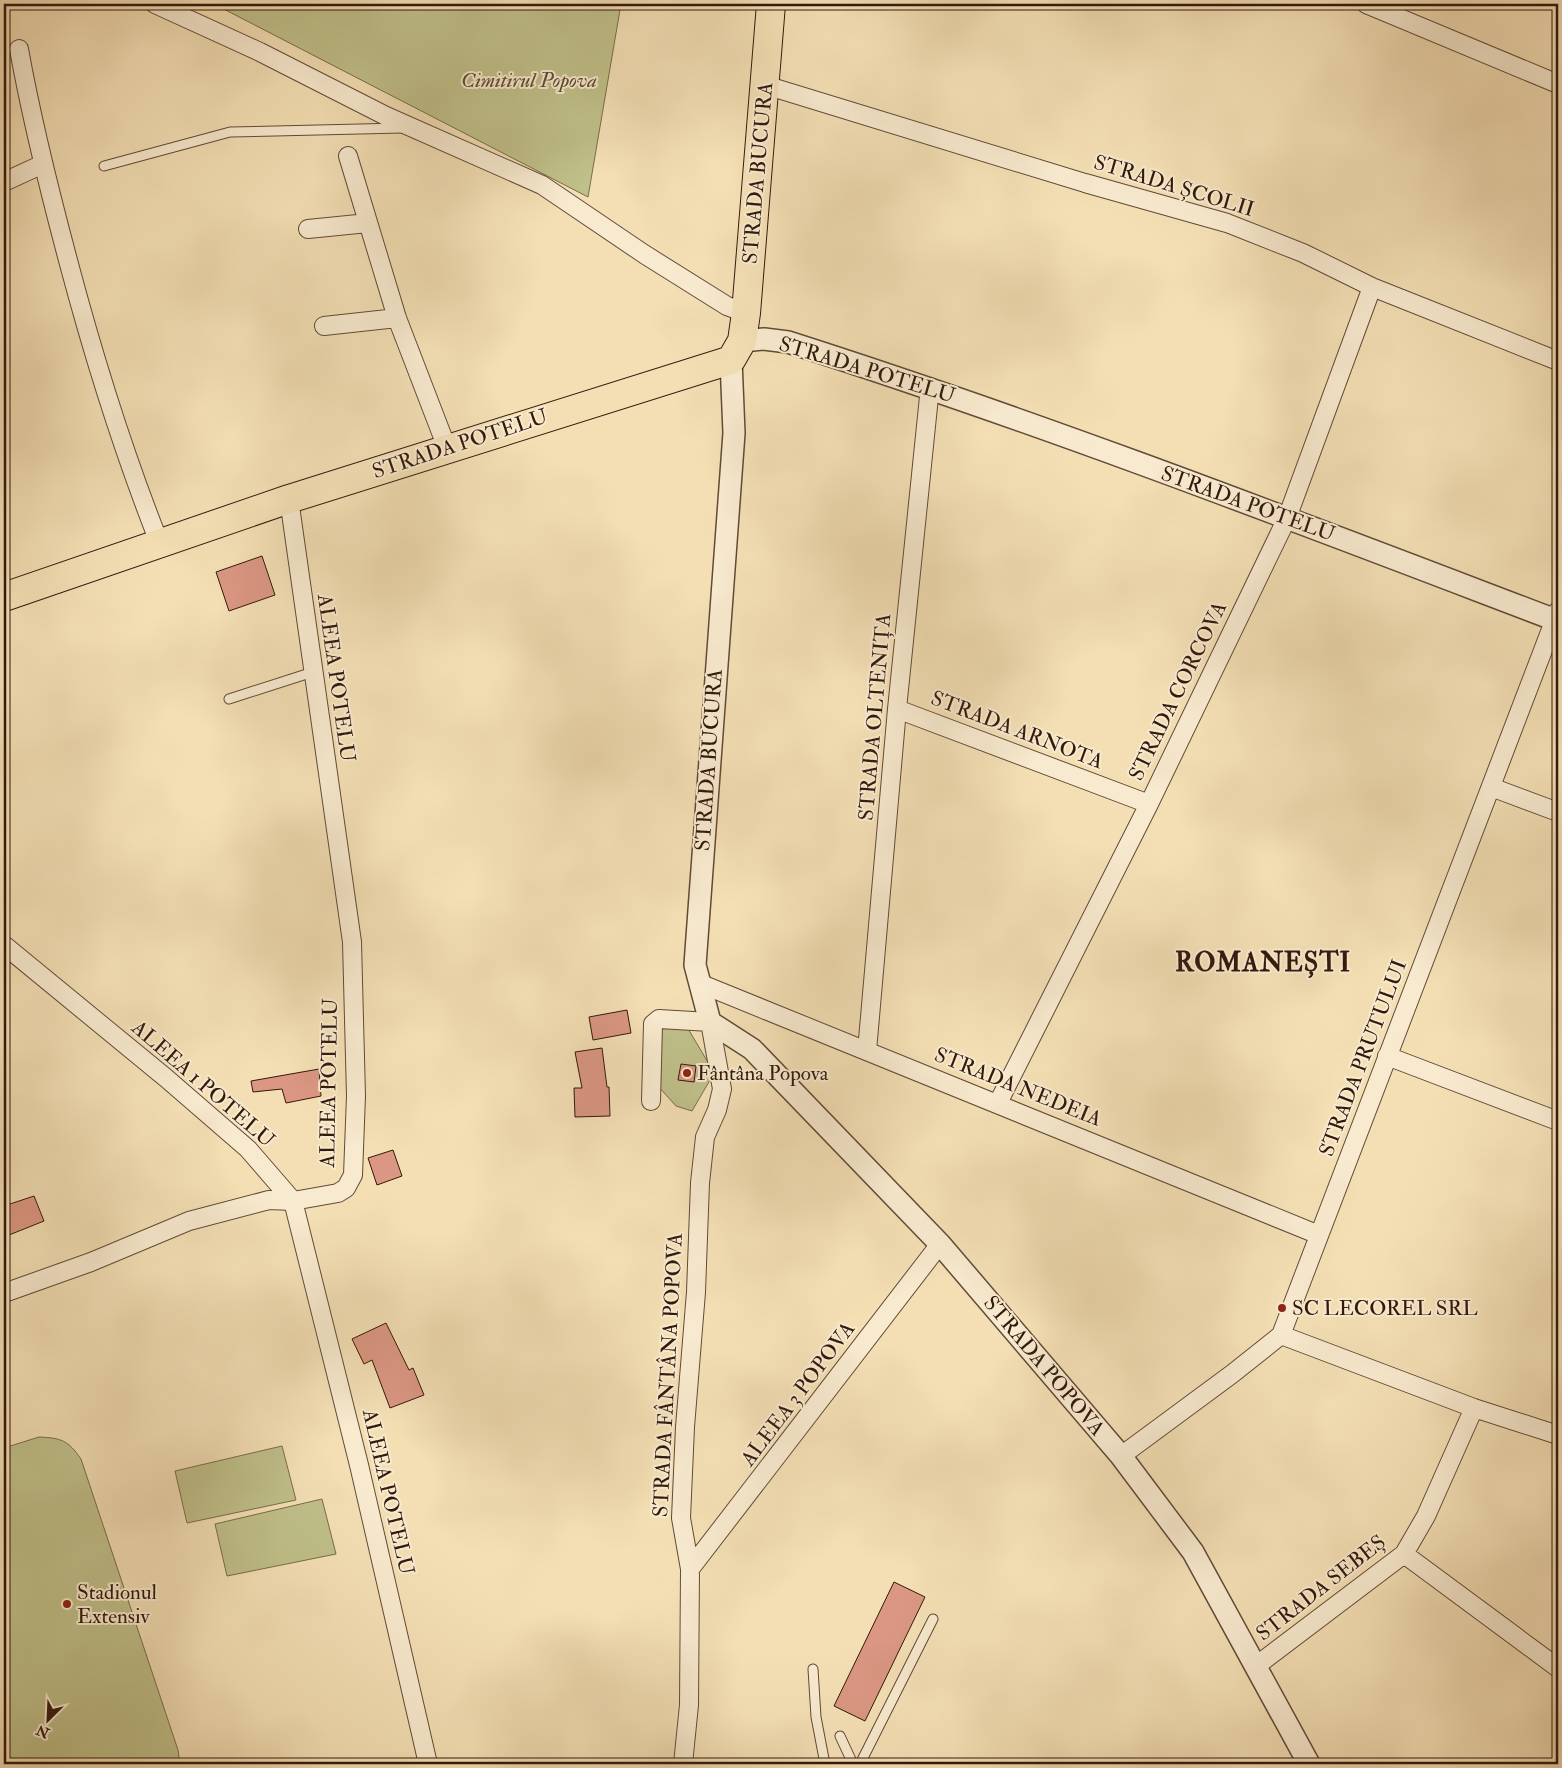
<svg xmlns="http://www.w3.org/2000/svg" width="1562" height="1768" viewBox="0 0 1562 1768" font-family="'IM FELL Double Pica',serif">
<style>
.green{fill:#c0c08a;stroke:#796c4b}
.building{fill:#db9783;stroke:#32190c}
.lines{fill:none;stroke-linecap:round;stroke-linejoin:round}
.service-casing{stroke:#624a36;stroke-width:11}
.minor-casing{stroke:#624a36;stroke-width:20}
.tertiary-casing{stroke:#624a36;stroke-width:24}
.primary-casing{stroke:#32190c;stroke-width:30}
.service{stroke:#f8eacf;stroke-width:9}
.minor{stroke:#f8eacf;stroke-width:18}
.tertiary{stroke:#f8eacf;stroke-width:21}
.primary{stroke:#f4dfb5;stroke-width:28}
.poi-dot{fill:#8f2418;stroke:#f8eacf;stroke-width:2}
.labels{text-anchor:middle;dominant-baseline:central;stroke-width:4;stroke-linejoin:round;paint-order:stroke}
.park-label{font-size:21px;font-style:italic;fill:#5d4b32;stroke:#f8eacf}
.street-label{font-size:21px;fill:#32190c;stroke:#f8eacf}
.poi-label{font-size:21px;fill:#32190c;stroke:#f8eacf;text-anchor:start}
.district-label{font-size:26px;font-weight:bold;letter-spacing:1px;fill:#32190c;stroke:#f8eacf}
</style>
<rect width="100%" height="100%" fill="#f4dfb5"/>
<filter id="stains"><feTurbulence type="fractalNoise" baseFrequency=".004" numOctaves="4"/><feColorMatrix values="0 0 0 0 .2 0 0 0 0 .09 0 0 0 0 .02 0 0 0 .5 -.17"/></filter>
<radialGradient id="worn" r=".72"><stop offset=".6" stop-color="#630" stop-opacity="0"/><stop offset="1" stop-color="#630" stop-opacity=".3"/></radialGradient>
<path class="green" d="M214,4H621L588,197Z
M662,1027H687L709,1064L710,1080L692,1111L676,1106L657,1085Z
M39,1437C61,1438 68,1440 81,1459L178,1750L180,1764H4V1448Z
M282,1446L296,1500L187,1523L175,1471Z
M322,1499L336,1554L227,1576L215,1524Z"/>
<path class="building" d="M262,556L275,595L229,611L216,572Z
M627,1010L631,1033L593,1040L589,1017Z
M602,1048L607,1087H609L610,1116L575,1117L574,1088H582L575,1052Z
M681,1064L696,1066L694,1082L678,1080Z
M319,1069L321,1096L286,1103L282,1089L253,1092L251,1081Z
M393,1150L402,1176L377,1185L368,1158Z
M34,1196L44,1221L9,1235L4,1226V1206Z
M386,1323L409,1370L413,1368L424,1395L390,1408L372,1360L364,1364L352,1339Z
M894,1582L925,1597L865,1721L834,1706Z"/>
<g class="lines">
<defs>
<path id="service" d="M104,166L230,132L402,128
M229,699L313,672
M813,1669L816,1717L825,1764
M840,1736L853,1764
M860,1764L933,1619"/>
<path id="minor" d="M155,4L260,52L386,116L542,185L644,254L727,306L746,313
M1366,4L1558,84
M19,49C32,122 50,193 69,264C94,358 123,451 159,542
M765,85L1085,183L1227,223L1303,253L1372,287L1558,361
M348,156L397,318L447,448
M4,182L43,164
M308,229L368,223
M324,326L397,318
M897,709L1149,804
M1491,787L1558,812
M4,945L166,1078L248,1149L293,1201L359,1465L428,1764
M699,983L1319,1235
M867,1051L897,709L930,387
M1387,1056L1558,1121
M651,1101L653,1024L659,1019L710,1022L722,1089L717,1110L705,1137L700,1183L696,1292L685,1427L681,1518L690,1569L689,1705L683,1764
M998,1103L1149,804L1287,518L1372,287
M4,1293L91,1262L189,1221L269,1200L293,1201L338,1193L346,1188L353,1175L356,1096L352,942L289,499
M1281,1335L1474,1408L1558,1435
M1121,1456L1232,1374L1281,1335L1558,611
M1404,1554L1558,1668
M690,1569L940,1244
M1256,1666L1404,1554L1426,1516L1474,1408"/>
<path id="tertiary" d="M742,341L764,339L788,342C1048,425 1303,524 1558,621
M731,360L734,433L695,965L710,1022L752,1049L940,1244L1121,1456L1193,1552L1309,1764"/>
<path id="primary" d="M4,597L289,499L731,360L742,341L746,313L771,4"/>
</defs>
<use href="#service" class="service-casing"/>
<use href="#minor" class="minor-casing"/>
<use href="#tertiary" class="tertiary-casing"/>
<use href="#primary" class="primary-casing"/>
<use href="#service" class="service"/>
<use href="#minor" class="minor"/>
<use href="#tertiary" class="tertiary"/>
<use href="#primary" class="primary"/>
</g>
<g class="poi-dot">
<circle cx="687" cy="1073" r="5"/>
<circle cx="1282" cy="1308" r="5"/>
<circle cx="67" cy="1604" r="5"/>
</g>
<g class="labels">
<g class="park-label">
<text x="529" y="80">Cimitirul Popova</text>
</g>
<g class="street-label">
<text transform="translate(758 173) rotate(-85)">STRADA BUCURA</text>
<text transform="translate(1174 186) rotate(17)">STRADA ȘCOLII</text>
<text transform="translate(867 370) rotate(17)">STRADA POTELU</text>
<text transform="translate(460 444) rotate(-18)">STRADA POTELU</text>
<text transform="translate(1248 504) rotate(20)">STRADA POTELU</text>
<text transform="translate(336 678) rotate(82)">ALEEA POTELU</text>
<text transform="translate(1178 691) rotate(-64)">STRADA CORCOVA</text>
<text transform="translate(875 717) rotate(-85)">STRADA OLTENIȚA</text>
<text transform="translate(1017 730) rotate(21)">STRADA ARNOTA</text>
<text transform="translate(709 760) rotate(-86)">STRADA BUCURA</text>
<text transform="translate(1363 1058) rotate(-69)">STRADA PRUTULUI</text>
<text transform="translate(329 1083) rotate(-89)">ALEEA POTELU</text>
<text transform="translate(203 1084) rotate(41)">ALEEA 1 POTELU</text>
<text transform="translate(1018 1087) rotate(22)">STRADA NEDEIA</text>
<text transform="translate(1044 1366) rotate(50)">STRADA POPOVA</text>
<text transform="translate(668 1375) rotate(-87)">STRADA FÂNTÂNA POPOVA</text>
<text transform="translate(798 1394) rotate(-53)">ALEEA 3 POPOVA</text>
<text transform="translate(388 1492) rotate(77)">ALEEA POTELU</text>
<text transform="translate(1321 1588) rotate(-38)">STRADA SEBEȘ</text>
</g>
<g class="poi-label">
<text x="697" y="1073">Fântâna Popova</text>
<text x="1292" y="1308">SC LECOREL SRL</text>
<text x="77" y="1592">Stadionul<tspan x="77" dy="24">Extensiv</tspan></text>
</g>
<g class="district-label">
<text x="1263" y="963">ROMANEȘTI</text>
</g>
</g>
<rect width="1562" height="1768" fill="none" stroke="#f4dfb5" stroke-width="20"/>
<rect x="5" y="5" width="1552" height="1758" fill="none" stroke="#32190c" stroke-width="2.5"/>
<rect x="10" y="10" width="1542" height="1748" fill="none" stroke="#32190c"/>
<g transform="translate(48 1720) rotate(204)" stroke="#f8eacf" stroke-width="4" paint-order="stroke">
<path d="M0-4L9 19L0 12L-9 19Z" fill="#32190c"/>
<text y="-8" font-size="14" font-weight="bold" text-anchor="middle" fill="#32190c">N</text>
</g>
<rect width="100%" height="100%" filter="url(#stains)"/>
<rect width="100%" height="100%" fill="url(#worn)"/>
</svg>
